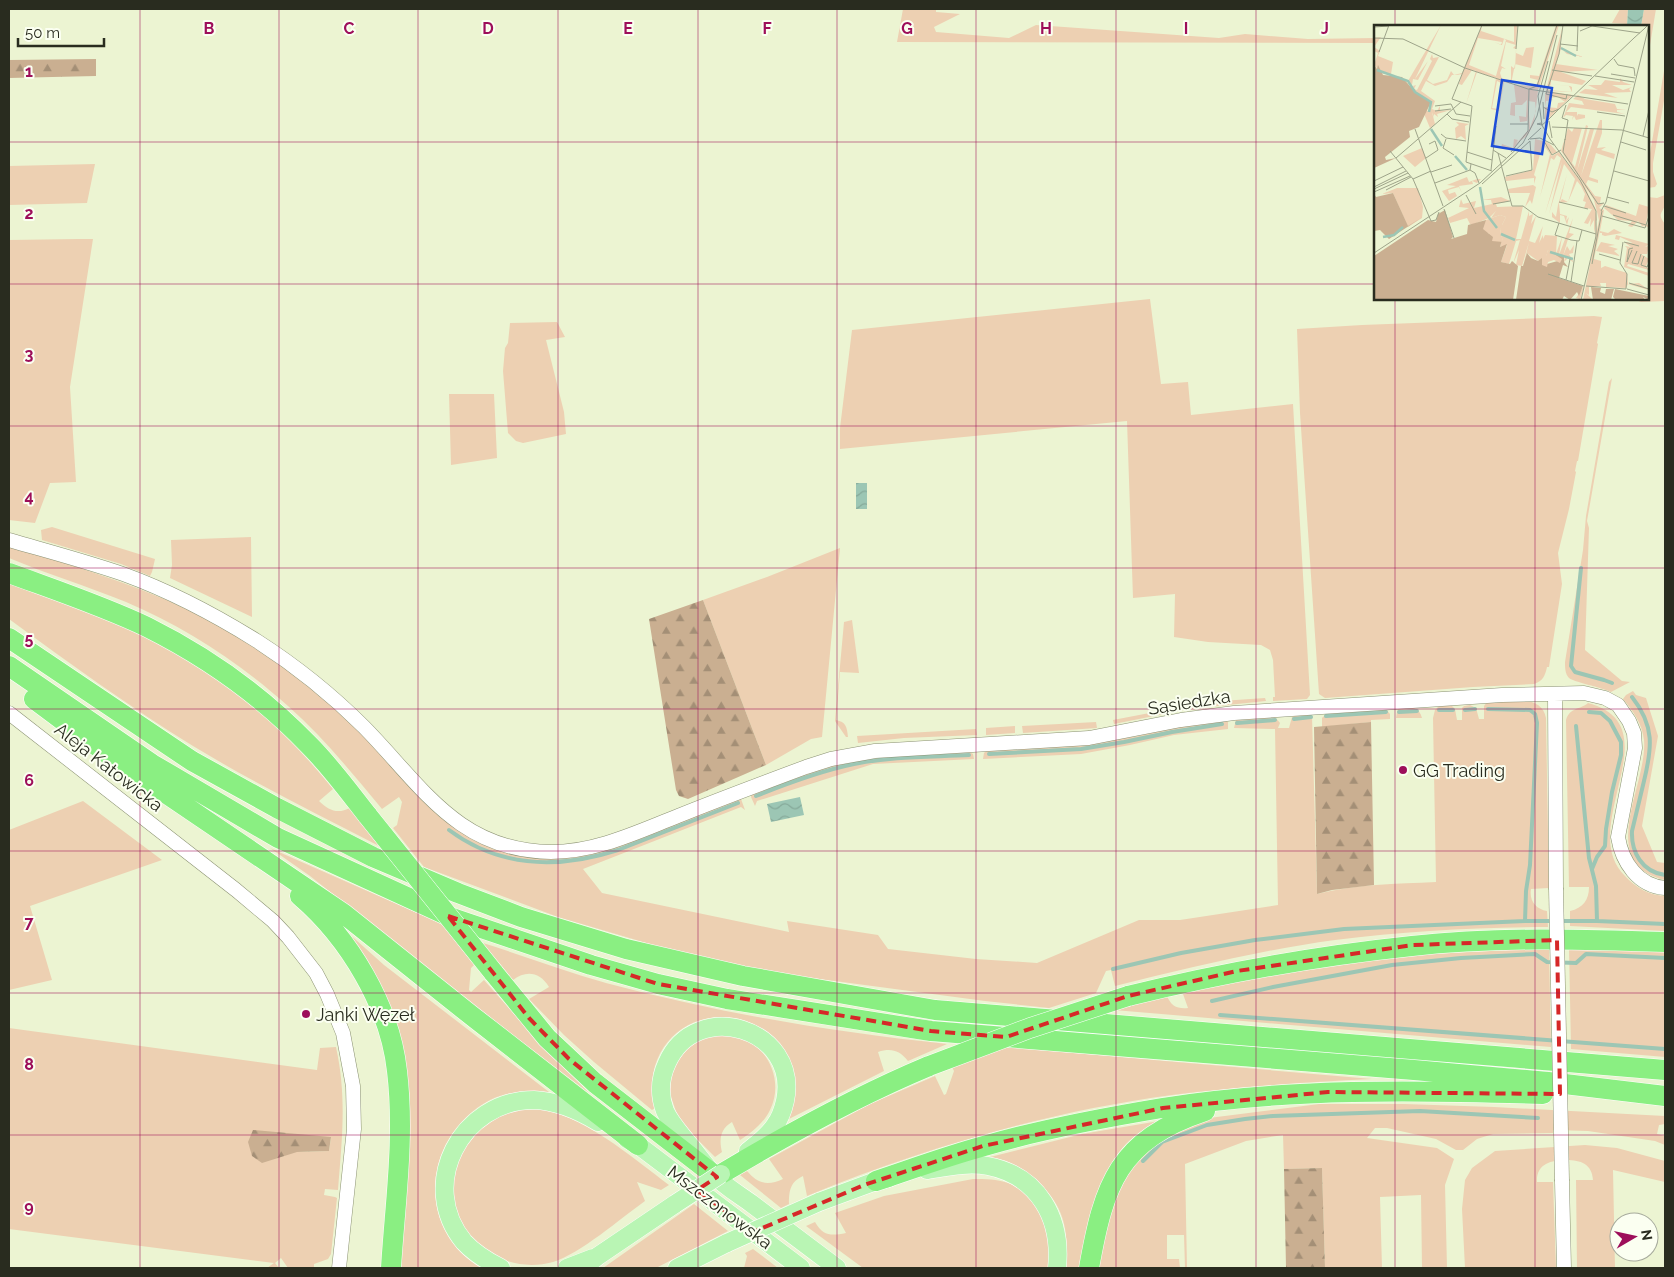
<svg xmlns="http://www.w3.org/2000/svg" width="1674" height="1277" viewBox="0 0 1674 1277" font-family="Raleway,sans-serif">
<style>
.green{fill:#edd0b2;fill-rule:evenodd}
.forest{fill:url(#forest-firs)}
.water{fill:url(#water-waves)}
.lines{fill:none;stroke-linecap:round;stroke-linejoin:round}
.stream{stroke:#9cc6b4;stroke-width:4}
.minor-casing{stroke:#8b9273;stroke-width:15}
.major-casing{stroke:#fff;stroke-width:19}
.highway-casing{stroke:#fff;stroke-width:21}
.minor{stroke:#fff;stroke-width:14}
.major{stroke:#b9f5b4;stroke-width:18}
.highway{stroke:#8aef82;stroke-width:20}
.minor-bridge-casing{stroke:#8b9273;stroke-width:15;stroke-linecap:butt}
.major-bridge-casing{stroke:#fff;stroke-width:19;stroke-linecap:butt}
.highway-bridge-casing{stroke:#fff;stroke-width:21;stroke-linecap:butt}
.minor-bridge{stroke:#fff;stroke-width:14}
.major-bridge{stroke:#b9f5b4;stroke-width:18}
.highway-bridge{stroke:#8aef82;stroke-width:20}
.marked{fill:none;stroke:#d62828;stroke-width:4;stroke-dasharray:10 6;stroke-linejoin:round}
.grid{fill:none;stroke:#9d0e5a;stroke-width:1;stroke-opacity:0.55}
.poi-dot{fill:#9d0e5a;stroke:#fbfff1;stroke-width:2}
.labels{text-anchor:middle;dominant-baseline:central;stroke-width:4;stroke-linejoin:round;paint-order:stroke}
.street-label{font-size:18px;fill:#292c1f;stroke:#fbfff1}
.poi-label{font-size:18px;fill:#292c1f;stroke:#fbfff1;text-anchor:start}
.inset-river{fill:none;stroke:#9cc6b4;stroke-width:2.5}
.inset-road{fill:none;stroke:#9ea48a;stroke-width:1}
.view{fill:#1d4ed8;fill-opacity:0.15;stroke:#1d4ed8;stroke-width:2.5}
.inset-edge{fill:none;stroke:#292c1f;stroke-width:2.5}
.grid-label{font-size:16px;text-anchor:middle;font-weight:bold;fill:#9d0e5a;stroke:#fbfff1;stroke-width:4;stroke-linejoin:round;paint-order:stroke}
</style>
<defs>
<pattern id="forest-firs" width="22" height="20" patternUnits="userSpaceOnUse" patternTransform="scale(1.25)"><rect width="22" height="20" fill="#caaf91"/><path d="M5 1l3.5 6h-7zM16 11l3.5 6h-7z" fill="#a48f76"/></pattern>
<pattern id="water-waves" width="16" height="10" patternUnits="userSpaceOnUse" patternTransform="scale(1.25)"><rect width="16" height="10" fill="#9cc6b4"/><path d="M0 5q4-4 8 0t8 0" fill="none" stroke="#86aa9a"/></pattern>
</defs>
<rect width="100%" height="100%" fill="#ecf4d2"/>
<path class="green" d="M903,9H936V12L960,14L934,27L936,32L1009,38L1036,25L1219,38L1245,34L1308,39L1375,38V43L897,42Z
M1620,9H1628L1627,24L1612,23Z
M1644,9H1656L1648,57V26H1641Z
M1665,65V95L1653,163V172L1657,184L1655,187L1648,188V165Z
M95,164L87,203L9,205V166Z
M1665,195C1665,198 1666,202 1665,205C1662,214 1657,214 1665,224V301L1641,302L1634,299H1648V197L1657,198Z
M78,239H93L70,387L76,482L50,483L35,523L9,520V240Z
M1150,299L1161,384L1188,382L1191,415L1293,404L1310,695L1307,699L1273,701V697H1275L1273,660L1270,650L1261,645L1208,642L1174,637L1175,594L1133,598L1127,421L840,449V428L852,330Z
M1594,316L1602,317L1597,343L1598,344L1578,461H1577L1575,471L1576,472L1569,509L1558,553L1562,584L1549,667H1547C1545,676 1543,681 1534,684L1473,687L1325,698L1319,694L1300,413L1297,329L1362,325Z
M557,322L565,337L546,340L564,412L566,434L523,443L516,441L508,433L503,371L505,348L508,343L510,323Z
M1612,378L1587,521L1589,528L1585,650L1622,681L1630,682L1611,692C1603,688 1571,681 1569,678C1565,674 1565,667 1565,662L1583,550L1586,516L1609,382Z
M494,394L497,458L451,465L449,394Z
M52,527L155,559L152,572L150,576L121,564L42,540L41,530Z
M251,537L252,617L170,578L172,565L171,540Z
M9,546C101,574 195,602 274,660C302,681 331,703 355,727C409,780 441,841 521,856C570,865 615,848 660,830C686,820 712,809 738,799H741L745,810L741,807L583,869L602,893L789,932L787,921L878,935L888,949L976,959L1037,963L1139,920H1180L1278,905L1275,729L1234,728L1236,720L1275,717L1280,723L1278,728H1289L1292,717L1296,715H1310L1312,716L1317,894C1356,884 1396,884 1436,882L1433,718L1435,710L1439,706L1451,705L1455,709L1457,720H1462V708L1464,706L1470,705L1476,708L1479,719H1484V706L1487,702C1506,701 1542,693 1546,718L1549,888L1531,889C1529,901 1536,909 1547,911L1548,927C1477,927 1405,931 1335,940C1261,950 1188,968 1115,986L1111,970L1106,971L1096,993L1049,1008L985,1001L797,976L729,963L660,947L558,917L424,867L393,828L397,825L402,802L399,797L382,809C352,773 323,737 288,706C240,663 185,627 126,602C87,586 47,574 9,558Z
M840,548L822,737L811,739L766,765L703,600L767,577Z
M9,584C57,601 107,618 153,640C166,646 177,654 189,662C246,696 291,737 333,789L319,801C329,811 338,814 350,808L381,847C317,814 254,783 193,746C130,707 69,663 9,619Z
M852,620L859,673L840,672L836,720C846,722 847,727 848,737H846L835,721L844,622Z
M1633,691L1636,695L1646,698L1658,736L1642,826L1657,862L1665,863V880C1594,863 1648,785 1644,740C1642,723 1633,711 1623,699L1626,695Z
M1265,698L1266,701L1189,709L1114,724L1113,720L1207,702Z
M1588,703C1674,726 1575,827 1625,876C1636,888 1649,895 1665,896V931L1570,926V911C1583,908 1589,900 1589,887H1569L1566,720C1570,707 1580,710 1588,703Z
M1399,707C1410,707 1419,706 1422,718H1396L1397,712Z
M1386,709L1390,714V719L1371,720V722L1322,727V718L1327,713Z
M1225,720L1228,722V729L1174,735L1130,745L1081,754L983,759L984,753L986,751L1080,745L1138,736L1174,728Z
M1096,722L1097,728L1023,733L1022,726Z
M1015,726V733L986,735V728Z
M976,729L977,735L904,738L858,743L857,736Z
M968,751L973,754L974,759L873,764L757,801L755,806L751,797L752,793L829,766L867,758Z
M83,801L162,860L30,906L52,980L9,990V830Z
M270,848L442,924L474,965L471,968L469,990L471,992L484,980L536,1039L589,1093L452,988L310,876Z
M346,931L384,965L549,1092C529,1090 508,1091 490,1100C423,1135 414,1229 481,1268H401L410,1122V1099L406,1068Z
M483,943C524,956 565,971 606,983C718,1013 832,1032 947,1044L908,1061C899,1050 891,1048 878,1052L884,1071L785,1121L790,1109C787,1097 771,1037 766,1032C758,1025 745,1020 735,1018C680,1009 641,1056 655,1108L652,1110L594,1062L564,1035L529,999L549,987C540,972 526,970 513,980Z
M1569,947L1665,951V1057L1571,1049Z
M1549,948L1551,1047L1114,1010L1167,996C1171,1006 1177,1009 1188,1008L1183,994L1193,990L1303,968L1432,954Z
M9,1028L317,1070L320,1048L336,1047C347,1097 342,1139 338,1190L325,1189L324,1195L335,1197L337,1198L331,1254L328,1259L314,1264V1267L288,1268L281,1258L275,1263L279,1268H267L274,1263L9,1229ZM331,1138L329,1151L297,1152Z
M714,1033C722,1034 733,1033 741,1036C769,1049 784,1081 770,1110C764,1123 751,1133 740,1140L732,1122C720,1129 719,1140 722,1152L715,1157L684,1126L678,1117L670,1094L671,1079L674,1067L692,1042Z
M1004,1047L1372,1079C1305,1082 1238,1087 1172,1095C1046,1112 924,1148 807,1196L803,1176C790,1182 789,1191 789,1204L781,1208L740,1175L747,1171C758,1184 768,1186 783,1179L769,1159L870,1104L935,1076L944,1095L946,1094L954,1071L952,1067Z
M1319,1104H1404L1494,1107L1665,1116V1124L1659,1125L1657,1134L1665,1136V1145L1655,1141L1588,1131L1553,1130V1133L1493,1134L1477,1139L1463,1150H1456L1436,1139L1387,1128H1375L1367,1138L1437,1148L1454,1159L1445,1185L1447,1268H1422L1421,1195L1380,1197L1382,1268H1325L1322,1168L1284,1169L1283,1135L1246,1141L1185,1164L1187,1268H1185L1184,1235H1167V1259H1179L1180,1268H1096L1111,1202L1133,1165L1158,1142L1209,1118Z
M535,1109C580,1112 633,1158 669,1185L661,1190L637,1182L645,1201C621,1218 580,1254 553,1262C513,1273 472,1252 457,1213C442,1173 468,1125 508,1112C516,1109 526,1110 535,1109Z
M1159,1121C1151,1126 1143,1130 1136,1135C1097,1165 1090,1224 1080,1268H1066C1069,1232 1065,1206 1037,1181C1022,1167 1009,1160 990,1157L1082,1134Z
M1585,1145L1617,1148L1665,1161V1182L1613,1170L1615,1268H1577L1576,1180H1593C1592,1164 1581,1160 1566,1160C1551,1160 1536,1164 1537,1182H1553L1556,1268H1465L1462,1209L1465,1180L1472,1168L1495,1151Z
M973,1179C985,1179 997,1179 1008,1183C1033,1192 1051,1222 1051,1249C1050,1255 1049,1262 1048,1268H863L806,1226L815,1222C823,1236 831,1236 846,1233L835,1213L884,1196Z
M694,1204L728,1231L656,1268H603Z
M753,1249L778,1268H744L747,1256L745,1253Z"/>
<path class="forest" d="M96,59V76L9,78V60Z
M703,600L766,765L688,799L679,796L676,790L649,619Z
M1371,722L1374,885L1332,890L1317,894L1314,727Z
M253,1130L331,1137L329,1151L297,1152L262,1163L252,1156L248,1142Z
M1322,1168L1325,1268H1286L1284,1169Z"/>
<path class="water" d="M1628,9H1644L1641,26H1627Z
M856,483H867V509H856Z
M800,797L804,815L771,822L767,804Z"/>
<g class="lines">
<path class="stream" d="M1581,568L1571,666L1575,672L1604,680L1612,683
M1632,697C1655,726 1652,748 1644,781C1640,798 1636,814 1632,831C1631,852 1642,872 1665,875
M1488,709L1530,710L1535,714L1537,723L1530,865L1526,891L1525,921
M1439,710H1453
M1465,710L1475,709
M1399,712L1417,711
M1589,712L1601,713L1610,721L1621,742V755L1612,792L1606,829L1605,846L1597,857L1592,869
M1326,716L1386,712
M1294,719L1311,717
M1237,723L1275,720
M1576,726L1589,858L1596,886L1597,921
M989,754L1081,749L1124,742L1172,732L1222,724
M756,796C788,783 820,771 854,764C892,756 931,757 969,755
M449,830C500,868 559,869 618,850L738,803
M1113,969L1181,953L1255,940L1344,929L1525,921H1597L1665,924
M1212,1001L1273,987L1392,965L1461,958L1535,954L1547,962L1576,963L1586,954L1665,958
M1220,1015L1665,1049
M1143,1161L1162,1142L1207,1125L1245,1119L1273,1116L1420,1111L1538,1118"/>
<defs>
<path id="minor" d="M9,540C47,551 85,561 123,574C167,590 217,616 257,641C296,666 332,695 364,727C422,786 458,851 551,852C596,852 637,832 678,816C720,799 763,783 806,767L831,759L875,751L1089,738L1181,720L1234,713L1502,695L1584,693L1605,698L1618,705L1629,721L1634,733L1635,748L1618,837C1622,862 1638,886 1665,888
M1555,694L1556,888
M9,713L236,890L273,921L288,937L316,973L327,994L343,1033L353,1086L354,1129L339,1268
M1562,1181L1564,1268"/>
<path id="major" d="M627,1139L638,1145L801,1268
M748,1151C758,1143 768,1136 775,1125C781,1117 783,1110 785,1101C800,1028 696,997 667,1063C660,1078 659,1095 665,1111C670,1122 679,1132 687,1142C696,1152 704,1164 713,1174C724,1186 740,1195 752,1204C781,1226 809,1247 837,1268
M927,1170C946,1167 968,1162 988,1166C1039,1176 1062,1219 1057,1268
M819,1202L876,1181L889,1178
M501,1268C487,1261 475,1254 464,1242C417,1185 461,1100 534,1100C558,1101 578,1110 598,1122
M567,1268L593,1258
M583,1268L598,1256L675,1204
M677,1268L727,1243"/>
<path id="highway" d="M9,573C55,590 103,606 147,627C207,657 263,697 309,745C331,767 349,792 368,816
M9,638L192,761L277,808L373,857L458,893L521,917L626,949L743,976L935,1010L1665,1070
M9,666L152,764L278,838L455,919L591,965L658,984L727,999L931,1031L1414,1070L1548,1082L1665,1096
M34,699L105,752L344,914L472,1016L638,1145
M300,896C349,938 390,1006 397,1071C405,1137 395,1203 391,1268
M493,972L547,1038L595,1083L714,1175
M1128,996C1222,973 1316,956 1412,946C1495,937 1581,939 1665,942
M721,1174C788,1134 857,1096 929,1066
M876,1181C912,1169 947,1156 984,1146C1042,1129 1102,1118 1162,1108C1288,1088 1416,1090 1543,1094
M1089,1268C1104,1184 1118,1140 1205,1111"/>
</defs>
<use href="#minor" class="minor-casing"/>
<use href="#major" class="major-casing"/>
<use href="#highway" class="highway-casing"/>
<use href="#minor" class="minor"/>
<use href="#major" class="major"/>
<use href="#highway" class="highway"/>
<defs>
<path id="minor-bridge" d="M1556,888L1562,1181"/>
<path id="major-bridge" d="M675,1204L721,1174
M727,1243L819,1202"/>
<path id="highway-bridge" d="M368,816L493,972
M929,1066L1030,1028L1128,996"/>
</defs>
<use href="#minor-bridge" class="minor-bridge-casing"/>
<use href="#major-bridge" class="major-bridge-casing"/>
<use href="#highway-bridge" class="highway-bridge-casing"/>
<use href="#minor-bridge" class="minor-bridge"/>
<use href="#major-bridge" class="major-bridge"/>
<use href="#highway-bridge" class="highway-bridge"/>
</g>
<path class="marked" d="M448,916L658,984L931,1031L1006,1037L1128,996L1237,971L1413,945L1557,940L1560,1094L1328,1092L1163,1108L983,1146L864,1185L753,1232L697,1190L717,1177L569,1059L529,1018Z"/>
<path class="grid" d="M140,9V1268M279,9V1268M418,9V1268M558,9V1268M698,9V1268M837,9V1268M976,9V1268M1116,9V1268M1256,9V1268M1395,9V26M1535,9V26M9,142H1375M1648,142H1665M9,284H1375M1648,284H1665M1395,299V1268M1535,299V1268M9,426H1665M9,568H1665M9,709H1665M9,851H1665M9,993H1665M9,1135H1665"/>
<g class="poi-dot">
<circle cx="1403" cy="770" r="5"/>
<circle cx="306" cy="1014" r="5"/>
</g>
<g class="labels">
<g class="street-label">
<text transform="translate(1189 702) rotate(-9)">Sąsiedzka</text>
<text transform="translate(109 767) rotate(38)">Aleja Katowicka</text>
<text transform="translate(720 1207) rotate(37)">Mszczonowska</text>
</g>
<g class="poi-label">
<text x="1413" y="770">GG Trading</text>
<text x="316" y="1014">Janki Węzeł</text>
</g>
</g>
<g transform="translate(1374 25)">
<rect width="275" height="275" fill="#ecf4d2"/>
<path d="M67,0L41,54L54,36L44,55L39,54L38,60L34,56ZM108,0L107,6L140,17V0H147L143,1L142,28L149,31L152,23L160,22L157,43L141,39L137,59L140,60L130,57L125,86L117,84L122,53L103,47L92,79L102,46L98,45L88,60L85,59L88,49L83,50H78L73,57L61,61L52,56L47,66L61,76L58,84L63,86L66,81V86L77,85L63,89L64,92L60,89V92L58,87L61,99L56,103L48,84L40,88L34,86L40,81L54,86L57,82V76L41,67L40,66V64L39,61L42,60L40,64L43,65L58,36L56,34L58,29L59,33L65,32L53,55L59,59L73,55L77,46L80,50L88,48ZM104,13L128,17L127,20L120,17L128,20L130,14L132,15L122,51L95,40ZM132,17L142,20L139,23L142,24L141,44L137,41V54L134,57L128,54L126,48L128,43L132,44L127,41ZM123,56L129,59L124,84L118,83ZM182,0H185L164,65L154,64L164,66L160,98L154,110L145,117L136,129L140,123H127L128,119L139,123L140,114L144,115L142,119L155,104L153,92V96L146,97L145,91L152,92L153,75L148,80H141V91L136,90L137,78L142,77L140,60L162,61L164,55L156,53V50L165,51ZM154,76L161,77L162,86L156,103ZM189,0L186,19L189,26L210,32L193,29L187,24L182,39L224,45L187,47L212,56L208,60L177,55V59L196,61L198,62V67L195,61L177,59L174,65L200,67L173,66L192,69V74L193,69L199,70L171,97V69ZM184,72L191,77L184,78L183,83L171,82L172,76L179,75L174,73ZM7,12L0,22L6,26L4,31L19,37L17,49H9L0,40L4,28L0,26V13ZM246,53L249,57L258,60H238L249,65L258,62L255,64L257,67L230,68L244,73L205,68L211,64L224,65L214,60H227L231,55L246,57ZM204,70L211,74L241,79L243,84L252,85H243V87L251,89L197,82L192,87H203V91L204,89L211,90V93L202,95L200,91L198,95L199,91L192,90L189,93L195,78L210,80L208,76L199,74ZM226,95H228V108L223,123L232,122L227,125L241,129L240,134L222,128L215,152L224,155V158L214,155L212,159L221,171L227,172L226,178H230L225,183L230,185L226,206L234,208L240,204L248,208L231,211L228,210V208H226V205L220,234L227,236V243L231,241L253,248L254,259L265,258L275,265L254,259L252,263L232,262V258H226L227,261L215,262V270L212,268L219,275H209L225,195L220,175L187,126L194,103L198,107L200,103H208L198,138L201,142L212,100L214,101L203,146L216,104H220L207,151ZM82,97L95,99L91,101L92,115L87,111L82,114L81,103L85,100ZM161,114L169,116L172,122L171,116L177,120L183,127L178,129L174,124L178,131L185,127L211,162L221,183L223,195L222,196L223,205L221,215L210,261L206,275H196L205,274L202,273L210,261L221,216L222,200L220,208V195L216,202L217,193L214,199L210,198L218,184L210,183L212,177L209,176L211,169L207,161L203,156L194,177L185,178L186,189L193,191L192,196L195,192L193,200L190,191L186,190V198L178,192V187L182,192L184,180L193,149L186,177L188,174L194,177L201,154L190,139L175,189L188,136L171,189L187,133L183,130L180,135L177,133L166,172L176,129L169,119L160,150L162,152L160,159V153L132,156L131,152L159,145ZM48,123L52,133L41,142L29,131ZM93,152L95,157L103,154H107L103,158L98,156L99,159L85,161L88,168L85,162L74,165L75,169L81,167L83,171L75,176L68,166L82,161L73,160ZM159,160L162,162L158,179L156,175L151,182L156,168H135L134,164ZM23,163H44L49,182L48,193L34,202L19,168L8,169ZM127,172L136,176L122,179L123,182L149,181L142,214H147L155,186V191L159,189L157,199L162,191L155,216L161,218L169,201L165,218L169,210V214L171,210L183,211L182,229L188,212L185,230L199,193L195,208L200,209L194,214L189,231L193,221L196,226L200,220L199,228L195,229L200,238L194,233L190,237L191,232L176,228L174,225L172,232L164,236L153,228L149,242L155,217L148,241L142,240L145,225L139,239L146,215L142,216L135,239L127,237L133,220L126,222L128,214L129,217L126,204L132,192L126,190L117,193L122,186L115,193L100,199H96L93,193L76,198L74,193L95,183L85,182L87,174L89,179L102,176L100,183L118,179L117,175H108ZM265,179L275,182L272,198L275,202L268,201L264,196L258,202L254,201L258,196L244,195L230,183L232,180L262,191ZM242,210L275,219L271,222L275,221L273,229H267L275,234L272,241L275,245L254,239L253,241L275,248V251L250,242L253,223L251,221L257,222L250,217L259,218L246,212L245,215L241,214ZM227,217L241,220L234,221L244,224L240,226L246,231L222,226Z" fill="#edd0b2" fill-rule="evenodd"/>
<path d="M0,40L3,44L4,40L9,50L28,52L41,67L57,77L45,102L35,106L36,112L11,132L12,135L22,133L0,143ZM19,168L34,201L47,193L15,214L6,205L0,206V169L2,172ZM71,185L79,212L77,214L93,209L94,200L112,195L114,208L128,215L126,222L133,219L127,237L136,239L138,236L144,241L139,275H0V231L54,195L62,197L64,189ZM153,228L157,233L164,236L168,233L173,239L187,235L179,229L190,230V237L194,242L189,240L185,253L209,261L205,271L203,267L196,275L190,271L188,275H142L147,241H149ZM217,262L227,263L226,267L231,269L232,264H240L237,275H219ZM241,264L275,271V275L269,272L271,275H242L239,272Z" fill="#caaf91"/>
<path d="M126,190L132,192L128,200L130,202L126,204L129,217L118,216L119,212L109,204L112,195ZM174,225L188,234L186,238L180,235L174,237L173,242L168,240V233L172,231Z" fill="#edd0b2"/>
<path class="inset-river" d="M187,23L202,31M3,45L34,56L41,67L57,77L55,87M57,104L68,121M81,131L93,145M106,162L110,186L123,203M127,209L141,215M9,212L20,210L29,202M176,227L199,234"/>
<path class="inset-road" d="M108,0L78,74L98,81L92,137L118,146M189,0L185,29L172,69L192,74L193,69M0,2L15,1M206,6L218,1L266,8M0,13L29,14L91,43L154,64L254,79M186,19L204,21M142,24L144,0M203,26L204,0M5,27L15,0M240,34L244,40L260,43L261,51M178,45L218,51M237,49L261,53M221,51L260,57M155,64L163,61L183,0M169,77L170,94M61,81L77,79L82,89L96,91M169,82L178,87L185,84M61,86L77,84M223,87L251,91M73,89L78,94L95,97M175,96L178,113M136,99H154M168,100L164,71L174,36M178,102L248,105L275,113M41,104L69,181M67,109L72,113L92,116M269,111L275,85M72,114L69,123L80,130M156,114L166,113L180,120M191,114L189,127L224,179L230,178M154,115L167,103M191,115L194,95L188,93L192,80M170,116L178,130L187,125M247,117L272,125M119,125L132,133M16,126L39,154L57,196L62,195L65,187M93,127L118,135M137,127L154,106L155,64M124,128L138,181H149L164,192L222,209M22,133L87,77M52,133L64,125L61,116L55,119M96,145L101,148L105,158M117,145L122,101M240,146L275,156M57,147L78,140M132,151L158,145L156,116M39,154L57,146M0,156L29,142M61,158L96,145L97,139M108,159L156,116M0,162L32,146M0,164L34,148M12,165L37,152M0,167L36,151M92,170L102,189M233,172L255,178M185,177L214,184M119,179L136,176M230,181L252,188M70,184L80,213M227,186L232,177L275,0M239,190L272,200M228,191L271,203L275,191M185,198L181,210L197,215L205,216L208,205M249,217L246,238L253,249L252,264M250,217L265,221M258,225L253,237L255,224L259,223M263,226L258,238L264,239L267,229M0,228L106,158L149,118L163,91L183,10M225,229L246,235M270,231L267,240L273,242L275,238M218,239L228,186M174,249L210,261M192,255L196,234M197,257L203,216M255,258L275,264M212,261L252,264M253,264L275,270M207,275L222,211V186L206,155L176,114L171,105L169,102L167,98L163,99L168,100L174,95L185,84L194,76L260,13L270,4L274,0"/>
<path class="view" d="M128,55L178,63L168,129L118,121Z"/>
<rect width="275" height="275" class="inset-edge"/>
</g>
<g class="grid-label">
<text x="209" y="34">B</text>
<text x="349" y="34">C</text>
<text x="488" y="34">D</text>
<text x="628" y="34">E</text>
<text x="767" y="34">F</text>
<text x="907" y="34">G</text>
<text x="1046" y="34">H</text>
<text x="1186" y="34">I</text>
<text x="1325" y="34">J</text>
<text x="29" y="77">1</text>
<text x="29" y="219">2</text>
<text x="29" y="360">3</text>
<text x="29" y="502">4</text>
<text x="29" y="644">5</text>
<text x="29" y="786">6</text>
<text x="29" y="928">7</text>
<text x="29" y="1070">8</text>
<text x="29" y="1212">9</text>
</g>
<rect width="1674" height="1277" fill="none" stroke="#292c1f" stroke-width="20"/>
<g transform="translate(1634 1237) rotate(81)"><circle r="24" fill="#fbfff1" stroke="#a7ab9d"/>
<path d="M0-4L9 19L0 12L-9 19Z" fill="#9d0e5a"/>
<text y="-8" font-size="14" font-weight="bold" text-anchor="middle" fill="#292c1f">N</text>
</g>
<path d="M18 38v8h86v-8" fill="none" stroke="#292c1f" stroke-width="2.5"/>
<text x="25" y="38" font-size="15" fill="#292c1f" stroke="#fbfff1" stroke-width="4" paint-order="stroke">50 m</text>
</svg>
